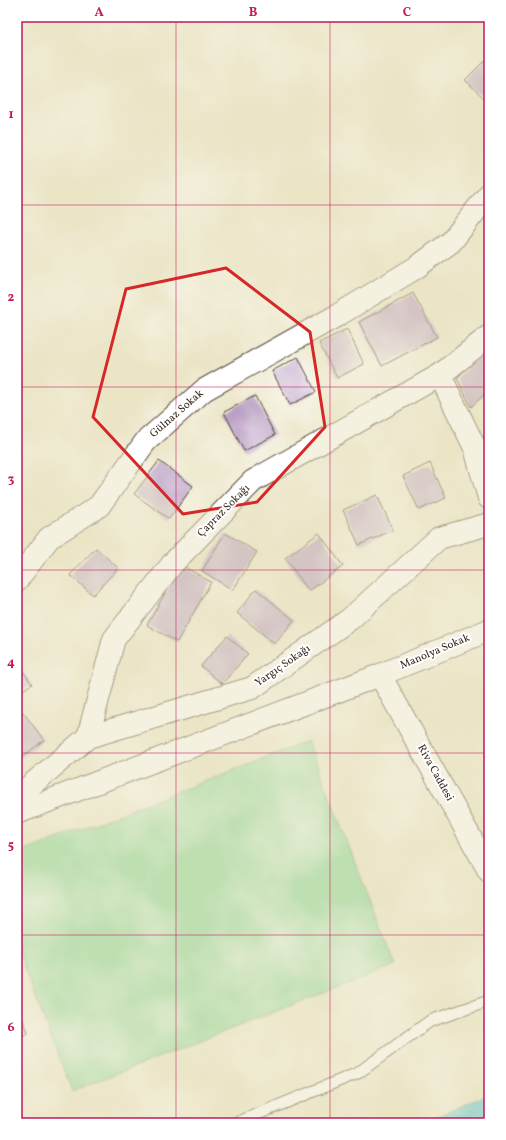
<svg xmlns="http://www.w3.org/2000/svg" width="506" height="1140" viewBox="0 0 506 1140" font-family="Vollkorn,serif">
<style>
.pitch{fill:#87d796;stroke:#61805a}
.water{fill:url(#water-ripples);stroke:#4c787a}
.building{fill:#b89cc1}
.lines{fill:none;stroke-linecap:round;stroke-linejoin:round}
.service-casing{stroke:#554637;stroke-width:13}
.minor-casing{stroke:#554637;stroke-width:24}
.tertiary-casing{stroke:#554637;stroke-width:24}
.secondary-casing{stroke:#554637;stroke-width:24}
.service{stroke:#fff;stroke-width:11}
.minor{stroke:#fff;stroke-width:22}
.tertiary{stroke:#fff;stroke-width:22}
.secondary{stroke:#fff;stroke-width:22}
.marked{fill:none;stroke:#d62828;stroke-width:3;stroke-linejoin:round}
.grid{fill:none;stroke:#c2185b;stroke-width:1;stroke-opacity:0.55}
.labels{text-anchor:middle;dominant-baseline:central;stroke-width:4;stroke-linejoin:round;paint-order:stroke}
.street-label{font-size:11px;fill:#3b2a1e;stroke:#fff}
.neatline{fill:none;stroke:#c2185b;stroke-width:1.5}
.grid-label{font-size:13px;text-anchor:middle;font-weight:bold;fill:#c2185b}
</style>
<defs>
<pattern id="water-ripples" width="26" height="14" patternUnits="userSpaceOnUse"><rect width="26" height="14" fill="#5cc7d7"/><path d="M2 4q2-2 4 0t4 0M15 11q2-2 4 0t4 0" fill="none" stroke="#4da2ae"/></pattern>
</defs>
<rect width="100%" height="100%" fill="#fff"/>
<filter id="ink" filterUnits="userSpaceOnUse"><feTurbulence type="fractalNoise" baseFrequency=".025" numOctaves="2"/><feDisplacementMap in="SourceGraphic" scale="8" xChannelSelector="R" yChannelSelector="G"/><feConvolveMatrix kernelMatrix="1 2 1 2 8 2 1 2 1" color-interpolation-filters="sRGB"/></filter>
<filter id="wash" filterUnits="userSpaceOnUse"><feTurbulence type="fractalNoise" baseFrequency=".012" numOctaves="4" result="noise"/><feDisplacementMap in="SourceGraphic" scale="16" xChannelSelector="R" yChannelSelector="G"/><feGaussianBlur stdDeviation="0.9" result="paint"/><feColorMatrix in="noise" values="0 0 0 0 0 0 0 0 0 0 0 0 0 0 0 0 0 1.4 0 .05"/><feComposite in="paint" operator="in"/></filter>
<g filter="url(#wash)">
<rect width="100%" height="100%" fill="#ebe5c6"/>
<path class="pitch" d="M308,741L395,965L72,1091L17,950V854Z"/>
<path class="water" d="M489,1093V1123H422L485,1096Z"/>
<g id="blocks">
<path class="building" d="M489,56V103L465,80Z
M413,293L437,337L382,366L359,322Z
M347,329L364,364L337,378L319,343Z
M489,346V390L471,407L457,378Z
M298,357L316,392L290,405L272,371Z
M255,396L275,435L244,451L224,412Z
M159,461L193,486L169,519L134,494Z
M430,463L446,498L419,510L403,476Z
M377,495L393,530L359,545L343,510Z
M225,533L257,552L233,590L202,571Z
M319,533L343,566L309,591L285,558Z
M96,548L118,568L93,595L70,575Z
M181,565L211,582L177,642L147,625Z
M256,589L294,620L275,644L237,613Z
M227,636L248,654L222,684L201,666Z
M17,663L32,684L17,694Z
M22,711L44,740L17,761V715Z
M17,1005L28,1033L17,1038Z"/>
</g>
</g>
<g filter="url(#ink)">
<use href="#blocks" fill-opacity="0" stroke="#554637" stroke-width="1"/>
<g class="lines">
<defs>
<path id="service" d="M236,1123L358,1073L430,1021L489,1001"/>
<path id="minor" d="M440,375L475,448L489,498
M17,580L49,538L99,506L146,441L204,390L338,315L417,267L451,242L489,194
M88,737L114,639L173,563L253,481L440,375L489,336
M17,797L88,737L252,688L350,619L439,538L489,524"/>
<path id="tertiary" d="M380,675L489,630"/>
<path id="secondary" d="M17,813L380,675L489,871"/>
</defs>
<use href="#service" class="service-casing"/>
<use href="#minor" class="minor-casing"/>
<use href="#tertiary" class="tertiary-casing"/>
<use href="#secondary" class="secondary-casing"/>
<use href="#service" class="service"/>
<use href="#minor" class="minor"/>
<use href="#tertiary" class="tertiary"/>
<use href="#secondary" class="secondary"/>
</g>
</g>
<path d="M0 0H506V1140H0ZM226,268L310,332L325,427L257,502L183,514L93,417L126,289Z" fill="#ebe5c6" fill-opacity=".55" fill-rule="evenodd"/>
<path class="marked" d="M226,268L310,332L325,427L257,502L183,514L93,417L126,289Z"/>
<path class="grid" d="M176,17V1123M330,17V1123M17,205H489M17,387H489M17,570H489M17,753H489M17,935H489"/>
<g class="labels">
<g class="street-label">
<text transform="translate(177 414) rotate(-41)">Gülnaz Sokak</text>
<text transform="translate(224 511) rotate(-45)">Çapraz Sokağı</text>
<text transform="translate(435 652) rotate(-23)">Manolya Sokak</text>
<text transform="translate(283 666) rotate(-35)">Yargıç Sokağı</text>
<text transform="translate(435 773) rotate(61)">Riva Caddesi</text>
</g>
</g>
<rect width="506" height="1140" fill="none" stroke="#fff" stroke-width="44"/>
<rect x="22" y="22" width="462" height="1096" class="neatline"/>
<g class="grid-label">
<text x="99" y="16">A</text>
<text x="253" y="16">B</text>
<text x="407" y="16">C</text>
<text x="11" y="118">1</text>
<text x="11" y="301">2</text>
<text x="11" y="483">3</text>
<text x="11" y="666">4</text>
<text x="11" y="849">5</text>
<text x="11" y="1031">6</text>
</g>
</svg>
